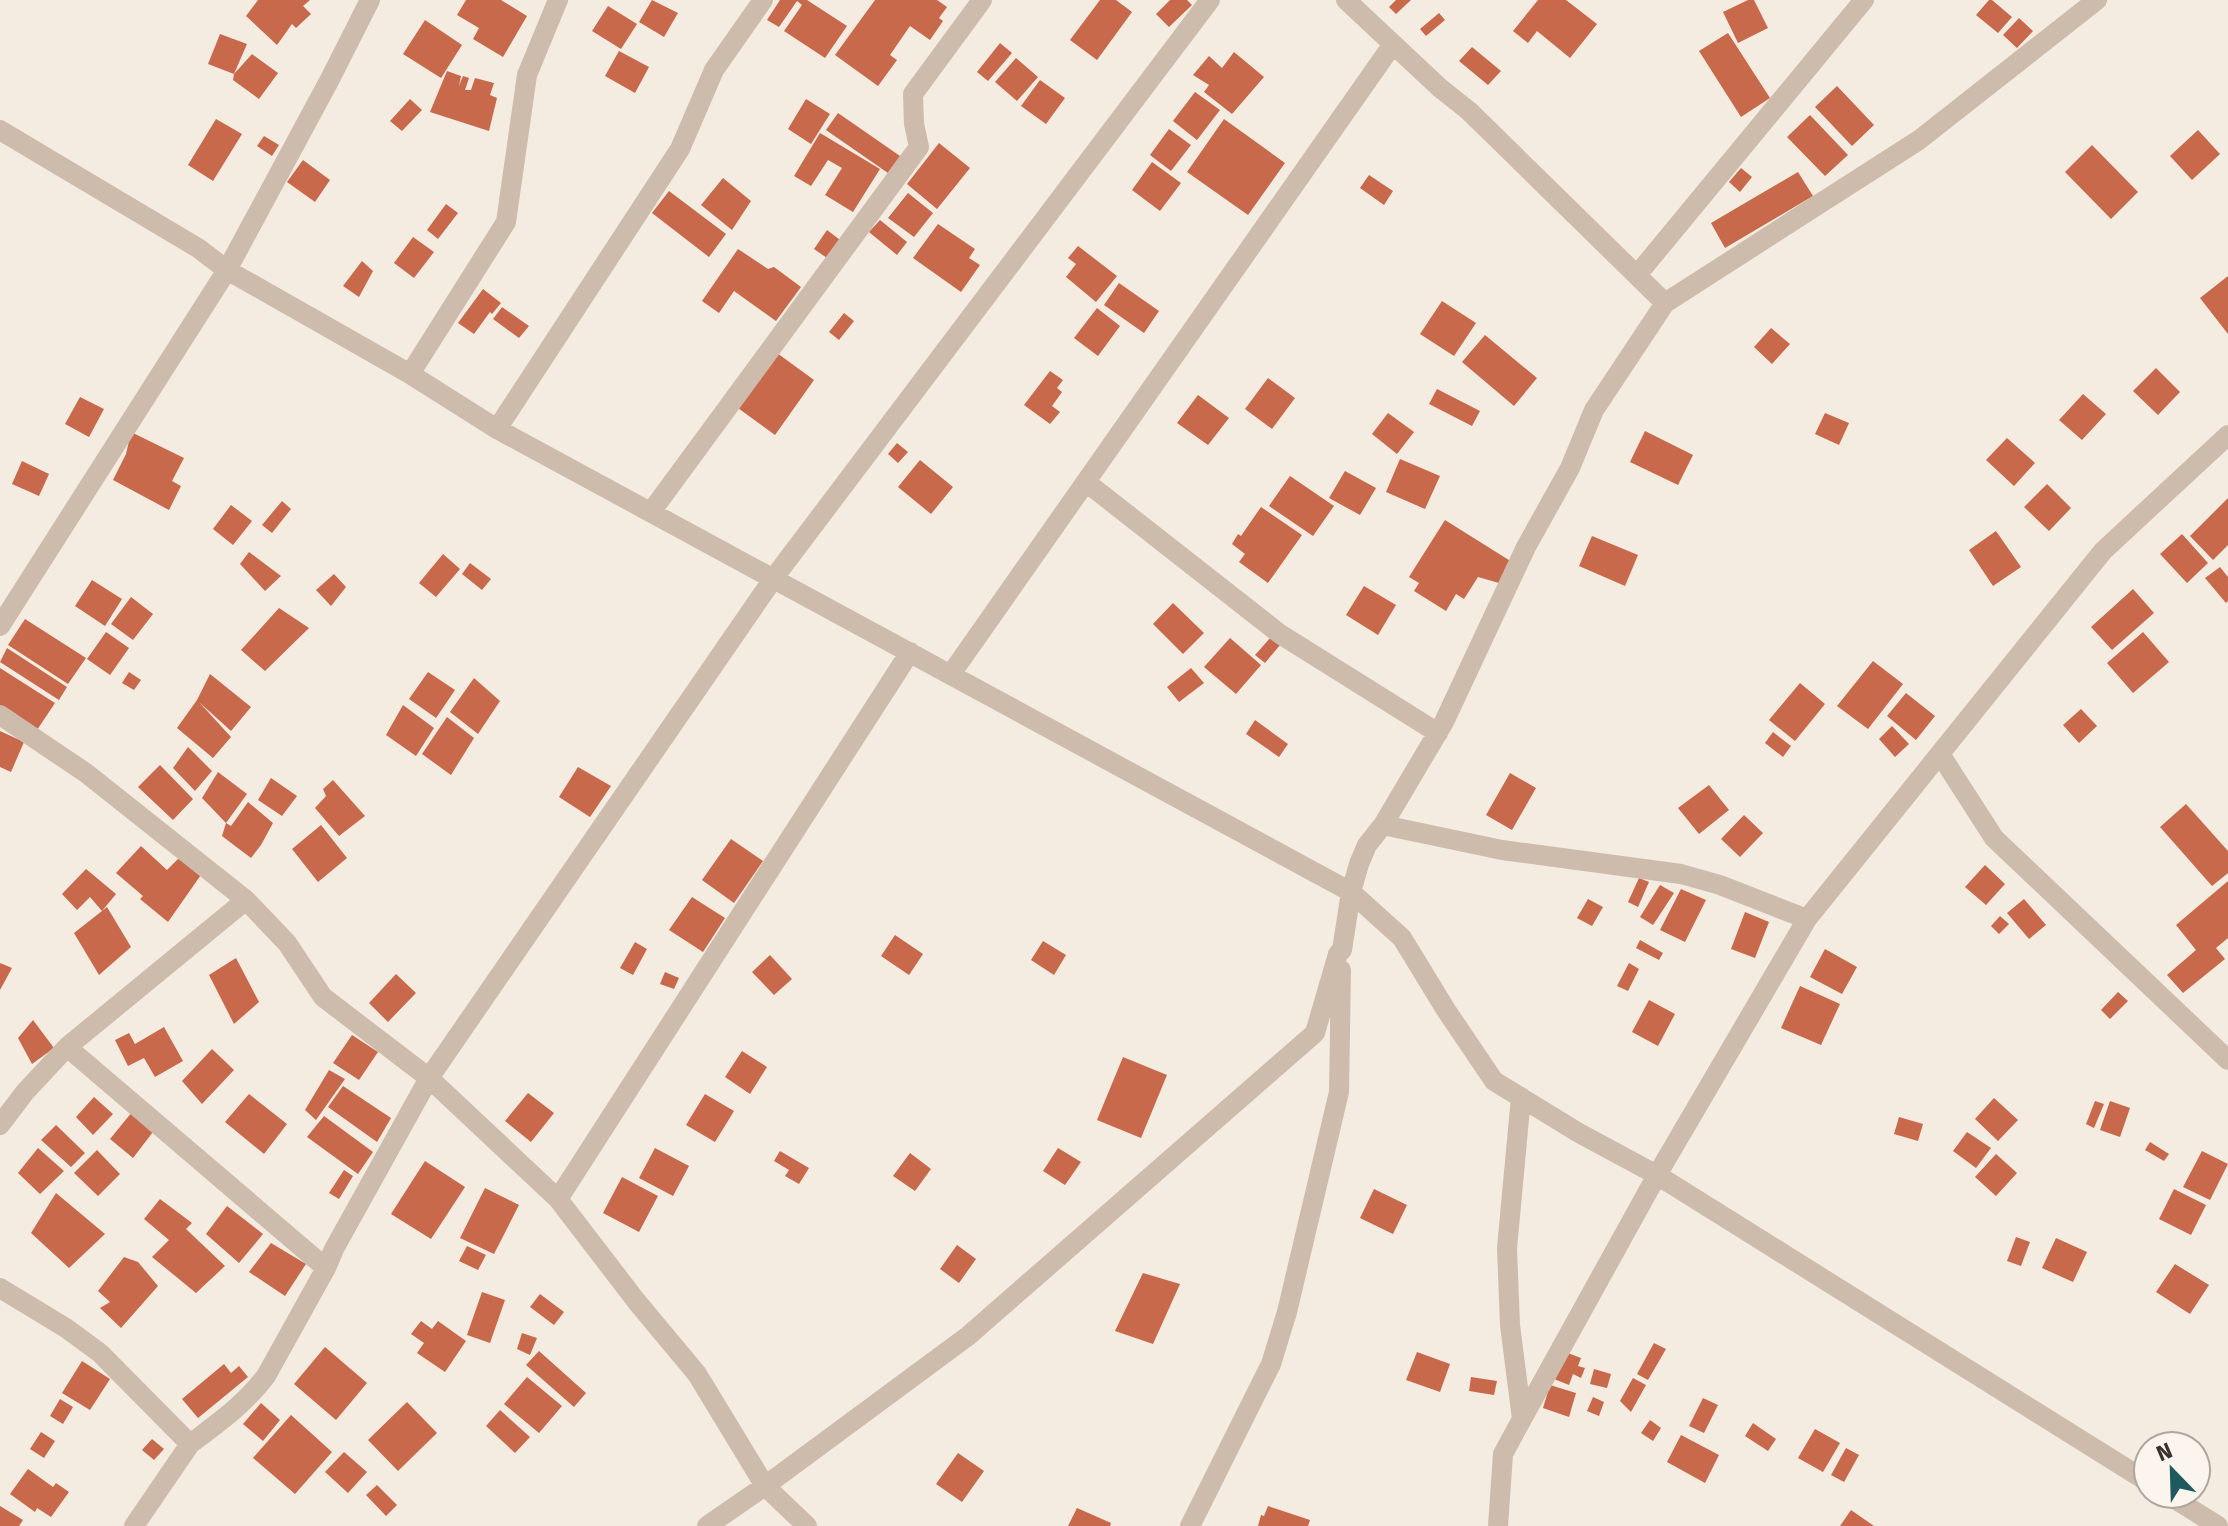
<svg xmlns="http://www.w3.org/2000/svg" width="2228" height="1526" viewBox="0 0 2228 1526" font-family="'Fira Sans',sans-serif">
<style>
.building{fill:#c8694b}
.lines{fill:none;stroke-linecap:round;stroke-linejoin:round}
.minor{stroke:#cdbbac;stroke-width:20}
</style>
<rect width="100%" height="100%" fill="#f4ebe1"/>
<path class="building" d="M258,0H310L303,6L311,14L296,28L292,24L277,45L246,16Z
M466,0H501L527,16L503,57L473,39L479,28L457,15Z
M652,0L678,13L664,37L639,22Z
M780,0H807L847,26L825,58L784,31L802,5L797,1L779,27L767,20Z
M875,0H937L947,7L939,18L943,21L930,40L910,26L890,55L897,60L878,86L835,55Z
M1100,0H1116L1132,12L1097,60L1070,40Z
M1170,0H1187L1192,5L1169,27L1156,14Z
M1396,0H1411L1396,14L1389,7Z
M1538,0H1566L1597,24L1570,58L1537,31L1528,43L1513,31Z
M1748,0H1754L1768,28L1738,43L1723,12Z
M1989,0H1992L2012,17L1998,33L1976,15Z
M608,6L637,24L621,49L592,31Z
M1439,13L1445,20L1426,36L1420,29Z
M2019,18L2033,31L2017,48L2003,35Z
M425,20L462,45L441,78L403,54Z
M1728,33L1770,98L1741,117L1699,51Z
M220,34L247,44L234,74L252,54L278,73L259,99L233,80L234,74L208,64Z
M1000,43L1012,53L988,81L977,72Z
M1472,47L1501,71L1488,85L1459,61Z
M619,51L649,67L635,93L605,76Z
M1234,52L1264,77L1232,114L1204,92L1209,85L1193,75L1209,56L1222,68Z
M1016,58L1038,77L1017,101L995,82Z
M447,71L461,76L459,86L463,76L469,78L465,90H471L475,78L494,83L490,95L497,98L489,131L430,112Z
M1040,80L1065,98L1046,124L1021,106Z
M1837,86L1874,125L1852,146L1815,107Z
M1195,92L1220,110L1197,140L1173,121Z
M410,99L422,110L402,131L390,121Z
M806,99L830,114L811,144L788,129Z
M838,113L900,156L888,173L826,130Z
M1810,115L1848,155L1825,176L1787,137Z
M216,119L242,134L213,181L188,165Z
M1224,119L1285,163L1248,215L1187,172Z
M1169,129L1191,145L1171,171L1150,155Z
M2198,130L2220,154L2192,180L2170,156Z
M820,133L880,169L853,212L825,195L842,168L828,160L811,186L794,176Z
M264,136L279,145L272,156L257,146Z
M939,143L970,168L937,209L907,184Z
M2092,145L2138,192L2111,219L2065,172Z
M303,160L330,180L315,202L287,182Z
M1152,162L1181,183L1160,211L1132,190Z
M1741,168L1752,177L1740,192L1729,182Z
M1798,172L1813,196L1725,248L1711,223Z
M1369,175L1393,191L1384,205L1360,188Z
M723,178L751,201L732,230L701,205Z
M669,191L726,234L709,257L652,213Z
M908,193L933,213L914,237L888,218Z
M446,204L458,213L438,239L427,230Z
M880,220L907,242L897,255L869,232Z
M938,224L975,249L969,258L980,265L961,292L913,258Z
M827,230L840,240L827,258L814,249Z
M413,237L434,252L414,278L394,263Z
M1078,246L1117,276L1096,302L1066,277L1076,264L1068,258Z
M738,249L768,269L774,267L801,287L776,321L734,291L719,313L702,301Z
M362,261L373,271L359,297L343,286Z
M2228,276V334L2200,298Z
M1119,283L1159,311L1144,333L1104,305Z
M483,289L501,303L492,314L490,312L474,334L458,323Z
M1442,301L1476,323L1454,356L1420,334Z
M502,307L529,326L519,338L493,319Z
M1097,308L1120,326L1098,356L1074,338Z
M844,313L854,321L839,340L829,332Z
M1771,328L1790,344L1772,364L1754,347Z
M1485,335L1537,378L1514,406L1462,362Z
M777,353L814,380L775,435L738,408Z
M2156,368L2180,392L2158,415L2133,391Z
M1050,371L1063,380L1057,388L1062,392L1052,406L1060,412L1050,424L1024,405Z
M1268,378L1295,398L1272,429L1245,409Z
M1437,389L1480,411L1472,426L1429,404Z
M2083,394L2106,414L2082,440L2059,420Z
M1198,395L1229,418L1208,445L1177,423Z
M80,397L104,409L89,437L65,424Z
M1388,413L1414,432L1397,454L1372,434Z
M1825,413L1849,423L1839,445L1815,434Z
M1645,431L1693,455L1678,485L1630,462Z
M131,432L184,458L172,481L181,486L169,510L113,480L126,454Z
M2007,438L2035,463L2014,486L1986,460Z
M897,443L908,452L898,463L888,454Z
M1400,459L1440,476L1425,509L1386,492Z
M920,460L953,487L931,514L898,487Z
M22,461L49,474L39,496L12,484Z
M1345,471L1376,488L1360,515L1329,498Z
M1290,476L1334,506L1313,536L1269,506Z
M2047,484L2071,508L2049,531L2024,507Z
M2228,498V545L2213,560L2190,536Z
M282,501L291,509L272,533L262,525Z
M231,505L252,521L233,545L213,529Z
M1261,507L1302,535L1268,583L1239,562L1245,554L1232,544L1238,534L1241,536Z
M1445,520L1512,562L1499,583L1478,577L1464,599L1456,594L1446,611L1414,591L1419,583L1409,577Z
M1996,531L2021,567L1993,586L1969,550Z
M2182,534L2208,563L2187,583L2160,554Z
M1592,536L1638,555L1625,586L1579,566Z
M249,552L281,576L265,591L240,564Z
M443,554L460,569L436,597L419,583Z
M470,563L491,579L482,590L462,574Z
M2220,567L2228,577V601L2226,603L2205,578Z
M334,574L346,587L331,606L316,590Z
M92,580L122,599L105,626L75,606Z
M1364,586L1396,605L1378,635L1346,615Z
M2133,589L2154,613L2112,650L2091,627Z
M131,597L153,614L133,640L111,624Z
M1173,603L1204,633L1183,654L1153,624Z
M279,608L309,628L265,671L241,650Z
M25,619L86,658L68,684L8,645Z
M106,632L129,648L110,675L87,659Z
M2143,632L2169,662L2133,693L2107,663Z
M1271,637L1280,645L1265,663L1255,655Z
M1230,638L1261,665L1236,694L1204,667Z
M7,648L67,687L59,700L0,662Z
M1873,661L1903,684L1868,729L1837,706Z
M0,668L55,703L37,730L0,707Z
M1191,668L1204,683L1179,702L1167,687Z
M129,672L141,680L134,690L122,683Z
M428,672L455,690L436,718L409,699Z
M210,674L251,707L231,731L199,702L231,737L213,758L177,728L197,700Z
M474,678L500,701L478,734L450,712Z
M1800,683L1825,704L1795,741L1769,720Z
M1906,693L1935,716L1916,740L1887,716Z
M403,705L434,728L416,756L386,735Z
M2081,709L2097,726L2079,743L2063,725Z
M447,717L474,738L451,775L422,754Z
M1255,720L1288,744L1279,757L1246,734Z
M1892,726L1909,744L1895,757L1879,739Z
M0,731L24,742L11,772L0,767Z
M1773,732L1791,746L1783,757L1765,743Z
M188,747L212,771L195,791L173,768Z
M160,765L193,799L173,820L138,787Z
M578,767L611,786L590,817L559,797Z
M218,772L247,794L226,823L202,798Z
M1510,773L1536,788L1512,830L1486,815Z
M271,778L297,796L282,816L258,800Z
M333,780L365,816L339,836L315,808L326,796L323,789Z
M1709,785L1729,810L1699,834L1678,808Z
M248,802L273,823L261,845L251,858L222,836L226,823L231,826Z
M2186,804L2228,851V873L2212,886L2160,827Z
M1744,815L1763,833L1740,857L1721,839Z
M321,825L347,858L318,882L292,849Z
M731,839L763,861L734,903L702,880Z
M141,846L167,870L185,852L203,872L168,922L140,899L143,896L116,873Z
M1985,865L2005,884L1986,905L1965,887Z
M86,869L116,894L102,911L107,907L131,947L99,975L74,933L102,911L90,897L77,910L62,894Z
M1639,878L1649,882L1638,907L1628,902Z
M2228,881V938L2216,948L2225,959L2183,993L2167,975L2196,950L2176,925Z
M1660,885L1674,893L1653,925L1640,917Z
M1681,889L1706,900L1685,942L1660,930Z
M692,897L725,918L703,952L669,930Z
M1588,899L1603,907L1592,926L1577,918Z
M2024,899L2046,925L2029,939L2007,913Z
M1745,912L1769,922L1755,958L1731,949Z
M2000,916L2009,924L1999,934L1991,926Z
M895,935L923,954L909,975L881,956Z
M1640,940L1663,953L1659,960L1636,948Z
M1043,941L1066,955L1054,975L1031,960Z
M635,942L647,949L633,975L620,968Z
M1825,949L1857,967L1842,994L1810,977Z
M770,955L792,979L774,995L752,972Z
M236,958L259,1002L234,1024L209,975Z
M0,963L12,968L0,990Z
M1629,963L1639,969L1628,991L1617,986Z
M665,972L679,978L674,989L660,984Z
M396,974L416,993L388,1022L369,1003Z
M1800,986L1840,1004L1821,1045L1781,1028Z
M2118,992L2128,1001L2110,1019L2101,1010Z
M1649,1000L1675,1014L1658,1046L1632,1032Z
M33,1020L54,1048L32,1064L18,1038Z
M164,1027L183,1061L155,1077L144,1058L128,1066L115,1040L129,1033L135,1044Z
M352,1035L378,1052L359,1080L333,1063Z
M212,1049L234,1070L202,1104L182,1081Z
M742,1051L767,1067L750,1094L725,1077Z
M1123,1057L1167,1075L1141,1138L1097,1120Z
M329,1070L345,1079L316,1120L305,1110Z
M343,1086L391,1118L377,1142L328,1107Z
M528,1093L554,1113L531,1142L505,1121Z
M249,1094L287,1124L264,1154L225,1122Z
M705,1094L734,1111L715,1142L686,1125Z
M94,1097L113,1114L93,1135L76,1117Z
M1994,1098L2018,1120L1998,1141L1975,1119Z
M2095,1101L2104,1104L2094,1128L2086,1124Z
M2110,1101L2130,1108L2120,1137L2100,1130Z
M137,1106L156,1128L133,1158L110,1139Z
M324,1116L373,1152L358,1174L307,1137Z
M1899,1117L1923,1124L1918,1141L1894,1134Z
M56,1125L85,1153L71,1167L41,1140Z
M1967,1132L1991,1148L1976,1168L1953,1151Z
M2150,1142L2169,1154L2164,1161L2145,1150Z
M38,1148L64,1171L40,1194L18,1173Z
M655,1148L689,1166L673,1196L639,1178Z
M1058,1148L1081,1162L1065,1185L1043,1171Z
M97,1150L120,1174L98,1196L74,1173Z
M780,1151L809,1168L799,1184L785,1176L789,1170L774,1161Z
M2202,1151L2228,1164L2210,1200L2183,1187Z
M910,1153L931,1169L915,1191L893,1176Z
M1996,1154L2017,1173L1996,1196L1975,1177Z
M425,1161L465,1187L431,1239L391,1214Z
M344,1170L353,1176L339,1199L329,1193Z
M622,1177L658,1196L639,1232L603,1213Z
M485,1188L519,1205L494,1254L460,1238Z
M1374,1189L1407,1205L1393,1234L1360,1218Z
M2174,1189L2206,1205L2191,1235L2159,1219Z
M56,1193L105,1234L69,1268L31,1233Z
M160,1199L192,1223L186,1229L225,1266L196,1293L152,1257L169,1240L144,1219Z
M227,1206L263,1234L239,1263L206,1234Z
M2016,1237L2030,1242L2021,1266L2007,1261Z
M2056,1238L2087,1252L2073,1282L2042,1268Z
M271,1243L306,1264L285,1296L249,1272Z
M957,1245L976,1259L959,1283L940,1269Z
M467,1246L486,1255L478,1270L459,1261Z
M124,1257L138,1262L158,1286L121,1328L100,1308L110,1302L98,1291Z
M2175,1264L2209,1285L2190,1314L2156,1292Z
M1143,1273L1180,1284L1153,1344L1115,1331Z
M482,1292L505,1300L490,1343L467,1335Z
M540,1294L564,1312L554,1325L530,1307Z
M421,1321L432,1329L438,1321L466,1341L445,1372L417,1353L424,1343L411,1334Z
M522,1333L537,1338L530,1355L517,1349Z
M1654,1343L1666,1349L1648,1380L1637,1374Z
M325,1347L367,1383L336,1420L294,1384Z
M539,1351L586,1393L574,1407L526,1365Z
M1417,1352L1450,1364L1440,1392L1406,1380Z
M1565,1352L1581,1358L1578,1366L1585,1368L1581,1378L1573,1374L1569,1385L1554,1379Z
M82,1361L110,1379L90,1410L62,1393Z
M224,1364L231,1373L239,1366L248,1377L198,1418L182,1399Z
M1594,1369L1611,1374L1607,1388L1590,1384Z
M527,1377L562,1406L539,1433L504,1404Z
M1471,1377L1497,1381L1494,1395L1469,1391Z
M1633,1378L1646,1385L1631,1412L1620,1401Z
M1550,1385L1576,1393L1569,1417L1543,1408Z
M1593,1397L1604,1402L1599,1416L1587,1411Z
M1703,1398L1718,1405L1704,1433L1689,1426Z
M60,1399L73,1407L63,1424L50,1416Z
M407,1402L437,1433L398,1471L368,1440Z
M261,1403L280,1420L263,1441L243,1424Z
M500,1410L530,1437L515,1453L486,1426Z
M291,1415L332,1452L295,1494L253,1458Z
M1650,1420L1661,1428L1653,1441L1641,1433Z
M1753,1423L1776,1439L1768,1451L1745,1436Z
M1815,1429L1840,1443L1823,1472L1798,1458Z
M41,1432L55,1441L44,1458L30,1449Z
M1681,1435L1719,1455L1705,1483L1667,1462Z
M152,1439L164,1449L154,1460L142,1450Z
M1846,1448L1859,1455L1844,1482L1831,1475Z
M344,1452L367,1472L348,1493L325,1472Z
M958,1453L984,1471L962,1502L936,1484Z
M28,1469L53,1487L56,1483L69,1492L51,1517L37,1508L35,1512L10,1494Z
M377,1485L397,1505L386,1516L366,1495Z
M0,1506L23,1520L19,1526H0Z
M1268,1506L1310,1520L1308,1526H1258L1261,1515L1264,1516Z
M1077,1508L1111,1523L1110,1526H1068Z
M1851,1510L1874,1526H1840Z"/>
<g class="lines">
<path class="minor" d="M1346,0L1440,88L1469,111L1665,303
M0,130L198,248L227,270L410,374L497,429L1351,892L1402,938L1446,1010L1494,1081L1579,1133L1657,1175L2148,1482
M1637,275L1864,0
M410,374L506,222L527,75L558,0
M497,429L680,149L714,70L763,0
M1086,482L1280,634L1438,733
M651,512L919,147L914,124L913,94L982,0
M0,626L227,270L329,81L370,0
M951,674L1393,44
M0,715L86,773L246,900L287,943L323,997L429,1078L558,1199L637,1302L697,1374L765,1486L807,1526
M1940,754L1994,838L2228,1060
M1383,825L1502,850L1681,874L1720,885L1807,919
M67,1047L326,1268
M0,1125L25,1092L67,1047L246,900
M558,1199L910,652
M0,1288L66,1328L100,1353L190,1444C218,1423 245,1404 266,1376L326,1268L334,1249L429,1078L773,579L1210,0
M1522,1419L1657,1175L1807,919L2103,551L2228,435
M2167,1494L2218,1526
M134,1526L190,1444
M707,1526L765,1486L968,1336L1315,1033L1338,954L1342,950L1351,892L1359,864L1367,845L1383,825L1444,722L1526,547L1570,468L1594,410L1665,303L1919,140L2097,0
M1190,1526L1271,1364L1287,1312L1339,1092L1341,970
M1498,1526L1503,1454L1522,1419L1510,1325L1507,1248L1521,1097"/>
</g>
<g transform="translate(2172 1470) rotate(337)"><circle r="38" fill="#fbf5ee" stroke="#aea6a0" stroke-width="2"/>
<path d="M0-6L14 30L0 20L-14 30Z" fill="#1f5a5e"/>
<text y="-12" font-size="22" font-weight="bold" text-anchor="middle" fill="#3b302b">N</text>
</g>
</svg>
